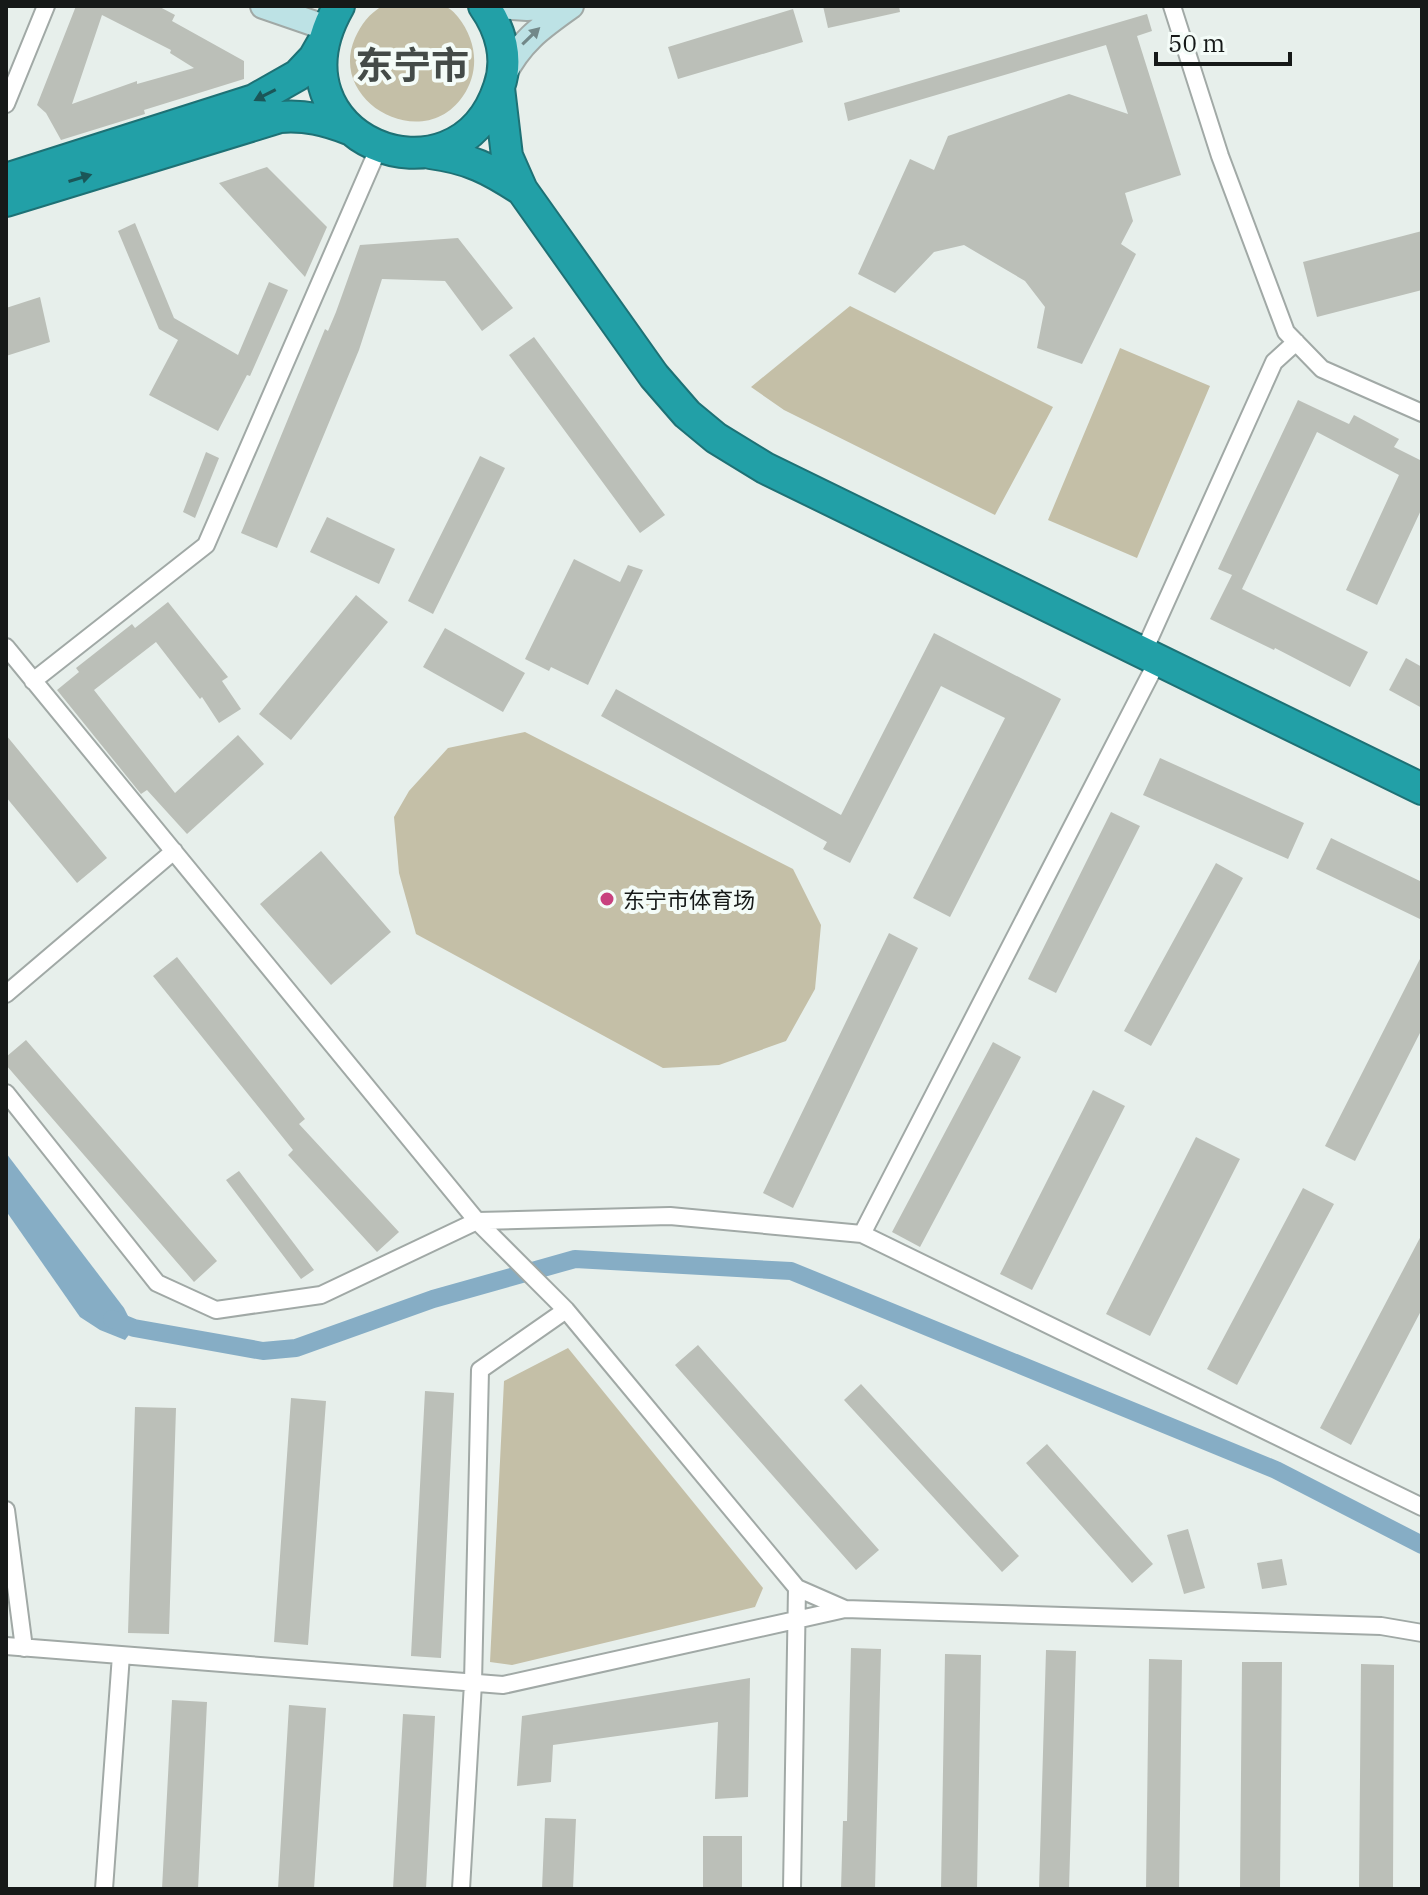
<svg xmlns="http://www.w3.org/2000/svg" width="1428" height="1895" viewBox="0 0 1428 1895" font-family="'IBM Plex Serif','Noto Sans SC',serif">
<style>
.green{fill:#c4bfa7}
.water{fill:#86adc5}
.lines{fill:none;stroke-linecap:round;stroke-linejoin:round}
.canal{stroke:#86adc5;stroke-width:18}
.building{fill:#bbbfb8;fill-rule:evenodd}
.street-casing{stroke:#a1a9a6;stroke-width:20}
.secondary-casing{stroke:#a1a9a6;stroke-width:28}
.highway-casing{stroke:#1e7175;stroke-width:34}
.street{stroke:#fff;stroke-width:16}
.secondary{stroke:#bde2e5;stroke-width:24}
.highway{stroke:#22a0a7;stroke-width:30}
.oneway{fill:#728889}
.oneway2{fill:#1b5658}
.poi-dot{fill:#c8417e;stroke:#f4fcf8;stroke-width:3}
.labels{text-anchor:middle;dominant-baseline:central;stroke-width:8;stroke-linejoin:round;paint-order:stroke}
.poi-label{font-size:22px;fill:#161918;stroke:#f4fcf8;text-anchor:start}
.town-label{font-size:38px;font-weight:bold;fill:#444b48;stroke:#f4fcf8}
</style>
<rect width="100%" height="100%" fill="#e7efeb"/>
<path class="green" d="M383,6C399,6 429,2 444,6C450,8 455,13 458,17C477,41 480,71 463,96C423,155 327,102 355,38C361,25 369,13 383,6Z
M850,306L1053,407L995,515L784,410L751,387Z
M1120,348L1210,386L1137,558L1048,520Z
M525,732L793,869L821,925L815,989L786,1041L719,1065L663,1068L416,934L399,873L394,817L409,791L448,748Z
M568,1348L763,1588L755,1607L512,1665L490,1662L504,1381Z"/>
<path class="water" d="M6,1153L124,1308L134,1328L125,1340L100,1330L80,1317L6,1211Z"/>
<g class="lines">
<path class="canal" d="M112,1319L134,1328L263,1351L296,1348L433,1299L575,1259L791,1271L1276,1470L1422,1545"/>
</g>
<path class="building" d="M76,6H158L175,15L172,21L244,61V79L144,110L145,114L61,140L46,113L37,105ZM102,15L171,50L170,53L194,68L137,84V81L72,104Z
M823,6H899L900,12L828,28Z
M793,9L803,42L678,79L668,47Z
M1147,14L1152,31L1137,36L1181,175L1125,193L1133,221L1121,244L1136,254L1082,364L1037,348L1045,307L1025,281L964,245L934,252L895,293L858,274L910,159L934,170L948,136L1069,94L1128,114L1106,45L848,121L844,103Z
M267,167L327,227L305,277L219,183Z
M135,223L174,318L238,355L269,282L288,290L250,376L247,375L218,431L149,395L178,340L159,329L118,231Z
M1422,231V290L1317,317L1303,262Z
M458,238L513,308L482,331L445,281L382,279L359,350L277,548L241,533L325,329L328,331L336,312L360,245Z
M40,297L50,342L6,356V308Z
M534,337L665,515L640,533L509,355Z
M1298,400L1349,424L1354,415L1399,439L1394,447L1422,461V508L1377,605L1346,590L1399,475L1317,432L1242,589L1368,652L1350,687L1275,648L1274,650L1210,619L1232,575L1218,569Z
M206,452L219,458L195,518L183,512Z
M480,456L505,468L433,614L408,601Z
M327,517L395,549L379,584L310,552Z
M574,559L620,582L628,565L643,570L588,685L551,667L549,671L525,659Z
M356,595L388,622L291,740L259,714Z
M168,602L228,677L222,681L241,709L219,723L202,697L200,699L156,642L94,690L175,793L238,735L264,764L187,834L147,790L141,794L57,690L79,672L76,668L132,624L135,628Z
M445,628L525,673L503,712L423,667Z
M934,633L1061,699L950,917L913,898L1005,718L941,686L850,863L823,849L827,842L601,716L616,689L841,815Z
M1406,658L1422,667V708L1389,690Z
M6,735L107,858L77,883L6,797Z
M1160,758L1304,823L1288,859L1143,795Z
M1111,812L1140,826L1056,993L1028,979Z
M1331,838L1422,882V920L1316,869Z
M321,851L391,932L331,985L260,904Z
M1216,863L1243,878L1151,1046L1124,1031Z
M889,933L918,948L793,1208L763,1193Z
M1422,955V1029L1355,1161L1325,1146Z
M177,957L305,1119L299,1124L399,1232L377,1252L288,1155L293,1150L153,976Z
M26,1040L217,1261L194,1282L6,1065V1057Z
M993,1042L1021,1057L920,1247L892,1232Z
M1093,1090L1125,1106L1032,1290L1000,1274Z
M1196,1137L1240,1159L1150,1336L1106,1314Z
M239,1171L314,1270L301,1279L226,1180Z
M1303,1188L1334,1204L1237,1385L1207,1369Z
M1422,1234V1309L1351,1445L1320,1428Z
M698,1345L879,1550L856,1570L675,1365Z
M861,1384L1019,1556L1002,1572L844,1400Z
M425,1391L454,1393L441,1658L411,1656Z
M291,1398L326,1401L308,1645L274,1642Z
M135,1407L176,1408L169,1634L128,1633Z
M1047,1444L1153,1564L1132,1583L1026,1463Z
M1188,1529L1205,1588L1184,1594L1167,1535Z
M1282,1559L1287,1585L1262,1589L1257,1563Z
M851,1648L881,1649L875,1889H841L843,1821H847Z
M1046,1650L1076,1651L1069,1889H1039Z
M945,1654L981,1655L977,1889H941Z
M1149,1659L1182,1660L1179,1889H1146Z
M1242,1662H1282L1280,1889H1240Z
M1361,1664L1394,1665L1393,1889H1359Z
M750,1678L748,1797L715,1799L718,1722L553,1745L551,1782L517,1786L522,1716Z
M172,1700L207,1702L198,1889H162Z
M289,1705L326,1708L314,1889H278Z
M403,1714L435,1716L426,1889H393Z
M545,1818L576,1819L573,1889H542Z
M703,1836H742V1889H703Z"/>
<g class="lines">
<defs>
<path id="street" d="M1172,6L1220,156L1286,332L1322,369L1422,413
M6,104L46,6
M6,647L477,1221L566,1310L797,1588L845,1609
M1143,653L1274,362L1296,342
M33,681L206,545L379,147
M6,994L174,851
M6,1093L157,1283L216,1310L321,1295L477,1221L670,1216L862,1234L1422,1507
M862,1234L1158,660
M6,1510L24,1648
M6,1646L503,1685L845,1609L1381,1626L1422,1633
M104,1889L121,1655
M461,1889L473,1683L480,1370L566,1310
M792,1889L797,1588"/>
<path id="secondary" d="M263,6L327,28
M496,6L527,8L552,6
M503,76C520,42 540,28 571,6"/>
<path id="highway" d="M339,6C263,139 457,215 499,87C509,59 501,30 484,6
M430,153C469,158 490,169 522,190L507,156L499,88
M6,179L254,100L298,75L314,58L322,44
M522,190L654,376L687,414L716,438L765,468L1422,789
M6,201L280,117C306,115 325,120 349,129"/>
</defs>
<use href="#street" class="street-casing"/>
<use href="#secondary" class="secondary-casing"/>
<use href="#highway" class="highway-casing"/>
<use href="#street" class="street"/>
<use href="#secondary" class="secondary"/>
<use href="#highway" class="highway"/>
</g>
<defs><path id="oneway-solid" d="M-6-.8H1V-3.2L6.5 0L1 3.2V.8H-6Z" transform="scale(2)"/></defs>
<use class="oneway" href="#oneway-solid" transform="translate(531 36) rotate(-44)"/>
<g class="oneway2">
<use href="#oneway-solid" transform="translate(265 95) rotate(153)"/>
<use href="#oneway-solid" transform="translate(80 178) rotate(-17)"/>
</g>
<circle class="poi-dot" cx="607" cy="899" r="8"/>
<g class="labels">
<g class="poi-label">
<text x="623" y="899">东宁市体育场</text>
</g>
<g class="town-label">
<text x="412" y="64">东宁市</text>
</g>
</g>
<rect width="1428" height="1895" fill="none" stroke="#161918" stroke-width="16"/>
<path d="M1156 52v12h134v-12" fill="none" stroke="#161918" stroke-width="4"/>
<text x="1168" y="52" font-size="24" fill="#161918" stroke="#f4fcf8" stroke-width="6" paint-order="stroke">50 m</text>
</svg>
